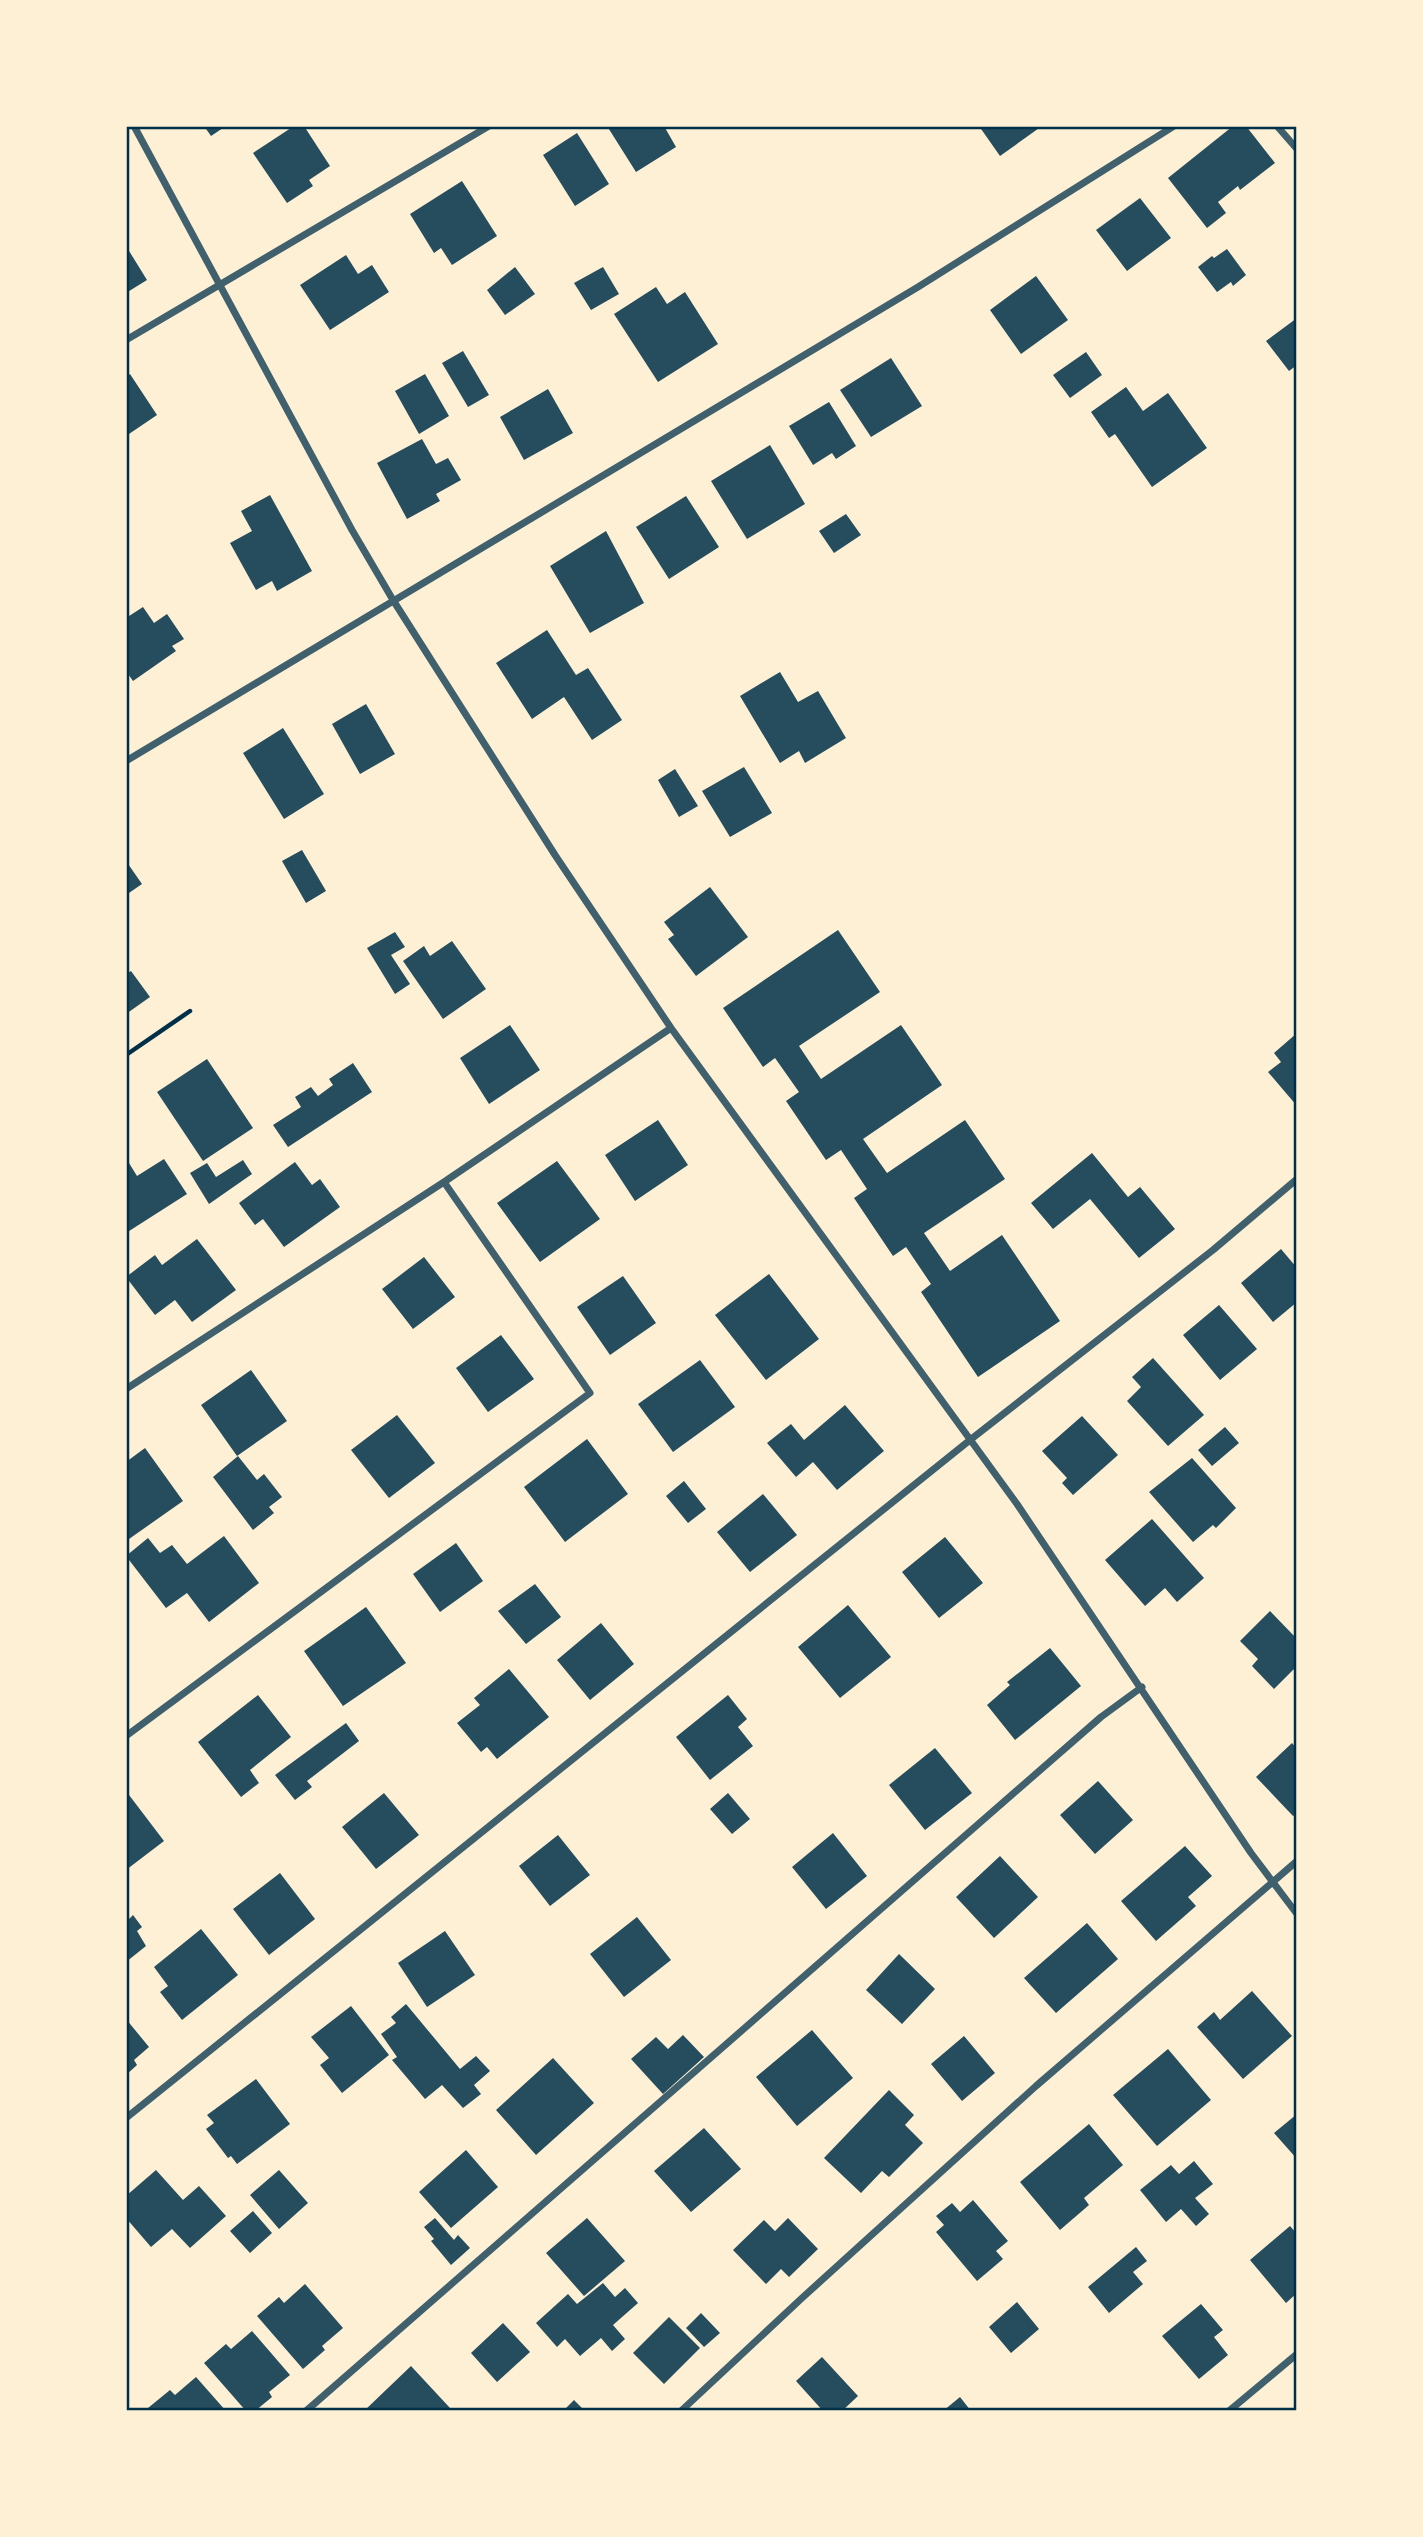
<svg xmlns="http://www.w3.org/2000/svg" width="1423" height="2537" viewBox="0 0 1423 2537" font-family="Georgia,serif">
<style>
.building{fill:#264d5e}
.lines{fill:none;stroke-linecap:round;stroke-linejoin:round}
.path{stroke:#003049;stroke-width:4.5}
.minor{stroke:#3f606c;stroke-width:7}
.neatline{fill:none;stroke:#003049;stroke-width:2.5}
</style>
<rect width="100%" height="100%" fill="#fdf0d5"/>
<path class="building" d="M204,126H226L211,136Z
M294,126H304L330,166L309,180L313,186L287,203L253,153Z
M607,126H664L676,147L636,172Z
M979,126H1042L1000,156Z
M1233,126H1246L1275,163L1240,190L1238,186L1218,202L1226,213L1207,228L1168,178Z
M577,133L609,184L575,206L543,155Z
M462,181L497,236L452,265L441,248L434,253L410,214Z
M1140,198L1171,238L1127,271L1096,230Z
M126,246L147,280L126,293Z
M1227,249L1246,275L1233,286L1231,282L1217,292L1198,267L1212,256L1214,258Z
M346,255L358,274L372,265L389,292L330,330L300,285Z
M515,267L535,294L505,315L487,290Z
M603,267L619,294L591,310L574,283Z
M1036,276L1068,320L1021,354L990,310Z
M656,287L667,304L685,292L718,344L658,382L614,314Z
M1297,318V365L1289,371L1266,341Z
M463,351L489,395L468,407L442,363Z
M1086,352L1102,375L1070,398L1053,375Z
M891,358L922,406L871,437L840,390Z
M130,374L157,415L126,436V377Z
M425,374L449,416L419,434L395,391Z
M1126,387L1143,411L1168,393L1207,448L1152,487L1115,434L1109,438L1091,412Z
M548,389L573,433L524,460L500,417Z
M829,402L856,446L836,459L832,453L813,465L789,426Z
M422,439L436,464L448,458L461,480L436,494L440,501L407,519L377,463Z
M770,445L805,504L747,539L711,481Z
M270,495L312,571L277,591L272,581L256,590L230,543L252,531L241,511Z
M686,496L719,547L669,579L636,527Z
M846,514L861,535L834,553L819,531Z
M606,531L644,603L590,633L550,566Z
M143,607L154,623L167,614L184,639L172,646L176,651L133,681L126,671V618Z
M547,630L576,675L588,668L622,720L592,740L564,697L532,719L496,663Z
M780,672L798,702L818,691L846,738L805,763L799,751L780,763L740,696Z
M366,704L395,754L360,774L332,724Z
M283,728L324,794L284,819L243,753Z
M744,767L772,813L730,837L702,791Z
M675,769L698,806L679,817L658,780Z
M302,850L326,891L306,903L282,861Z
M126,861L142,884L126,895Z
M710,887L748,937L696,976L668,939L674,935L664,922Z
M838,930L880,992L799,1046L821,1079L901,1025L942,1085L863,1139L887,1173L965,1120L1005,1179L924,1233L950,1271L1002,1235L1060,1321L978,1377L921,1292L931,1284L906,1247L893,1256L854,1198L867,1189L841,1150L826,1160L786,1101L799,1092L775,1058L763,1067L723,1008Z
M395,932L405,947L391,955L410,984L395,994L367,948Z
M452,941L486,989L443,1019L403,961L424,946L430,956Z
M131,971L150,997L126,1014V974Z
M510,1025L540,1070L489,1104L460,1058Z
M1297,1033V1106L1268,1072L1281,1062L1274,1053Z
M207,1059L253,1128L203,1161L157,1092Z
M353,1063L372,1092L288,1147L273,1125L301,1107L295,1097L311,1087L318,1096L333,1085L329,1079Z
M658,1120L688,1165L635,1201L605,1155Z
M1092,1153L1128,1197L1140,1187L1175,1229L1139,1258L1090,1199L1053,1229L1031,1203Z
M164,1159L187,1194L126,1233V1165L129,1163L137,1176Z
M243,1160L252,1174L209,1204L190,1173L207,1163L216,1177Z
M557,1161L600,1219L540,1262L497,1203Z
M295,1162L312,1185L320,1179L340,1207L284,1247L263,1219L255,1225L239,1203Z
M197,1239L236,1290L192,1322L175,1300L155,1315L126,1277L155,1255L162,1265Z
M1281,1249L1297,1268V1302L1273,1322L1241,1283Z
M424,1257L455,1297L413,1329L382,1289Z
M769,1274L819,1339L766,1380L715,1315Z
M623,1276L656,1323L610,1355L577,1307Z
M1219,1305L1257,1349L1220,1380L1183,1335Z
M501,1335L534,1379L488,1412L456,1368Z
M1153,1358L1204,1415L1168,1446L1127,1401L1141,1387L1132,1377Z
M700,1360L735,1407L673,1452L638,1404Z
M251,1370L287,1421L237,1456L201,1405Z
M845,1405L884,1451L837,1490L813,1462L796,1477L767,1443L791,1424L804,1440Z
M397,1415L435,1463L389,1498L351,1450Z
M1082,1416L1118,1455L1073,1495L1062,1483L1067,1478L1042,1451Z
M1225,1427L1239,1443L1212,1466L1198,1450Z
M587,1439L628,1494L565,1542L524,1487Z
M145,1448L183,1501L129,1539L126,1534V1462Z
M238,1456L257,1480L264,1474L282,1497L269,1507L274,1513L253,1530L213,1477Z
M1192,1458L1236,1508L1216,1528L1213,1525L1193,1542L1149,1492Z
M684,1481L706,1509L688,1523L666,1496Z
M763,1494L797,1535L750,1572L717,1532Z
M1152,1519L1204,1578L1177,1602L1165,1588L1145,1606L1105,1560Z
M224,1536L259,1583L209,1622L187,1593L166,1608L126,1556L148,1538L160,1553L172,1545L187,1564Z
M945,1537L983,1583L939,1618L902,1572Z
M456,1543L483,1581L440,1612L413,1574Z
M535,1584L561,1617L526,1644L498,1611Z
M848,1605L891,1657L840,1698L798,1647Z
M366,1607L406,1663L343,1706L304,1651Z
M1270,1611L1297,1639V1666L1274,1689L1252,1666L1258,1659L1240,1641Z
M601,1623L634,1664L590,1700L557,1660Z
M1050,1648L1081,1686L1015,1740L987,1705L1010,1685L1007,1682Z
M509,1669L549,1717L497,1759L487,1747L481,1752L457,1723L480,1705L474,1698Z
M258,1695L291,1737L250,1770L259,1783L241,1797L198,1742Z
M728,1695L747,1719L738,1727L753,1746L710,1780L676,1737Z
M346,1723L359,1741L307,1781L312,1787L295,1800L275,1775Z
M1292,1743L1297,1749V1813L1293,1816L1256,1777Z
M935,1748L972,1793L925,1830L889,1785Z
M1098,1781L1133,1820L1095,1854L1060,1815Z
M126,1791L164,1841L126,1870Z
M384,1793L419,1835L376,1869L342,1827Z
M728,1793L750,1819L732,1834L710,1809Z
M833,1833L867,1876L826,1909L792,1867Z
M558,1835L590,1875L550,1906L519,1866Z
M1185,1846L1212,1876L1188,1897L1196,1906L1156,1941L1121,1901Z
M1000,1856L1038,1897L994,1938L956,1897Z
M280,1873L315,1919L269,1955L233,1909Z
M133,1915L142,1927L137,1931L146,1946L126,1962V1919L127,1921Z
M637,1917L671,1960L624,1997L590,1954Z
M1087,1923L1118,1959L1056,2013L1024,1978Z
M201,1929L238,1975L182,2020L160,1992L168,1986L154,1967Z
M445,1931L475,1975L427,2007L398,1963Z
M899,1954L935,1989L902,2024L866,1990Z
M1252,1991L1292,2036L1243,2079L1197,2027L1214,2012L1220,2020Z
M406,2004L460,2069L476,2056L490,2071L474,2085L481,2094L463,2108L442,2085L425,2099L392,2060L397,2057L381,2034L396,2023L391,2017Z
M351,2006L389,2055L342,2093L320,2065L329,2058L311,2037Z
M126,2019L149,2047L134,2060L137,2065L126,2075Z
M812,2030L853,2078L797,2126L756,2077Z
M683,2035L704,2057L663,2094L631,2059L656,2037L668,2049Z
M964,2036L995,2073L962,2101L931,2064Z
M1168,2049L1211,2100L1157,2146L1113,2095Z
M553,2058L594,2103L536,2155L496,2110Z
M256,2079L290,2124L237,2164L231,2156L228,2158L206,2129L214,2123L207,2115Z
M889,2090L914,2115L905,2125L923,2143L889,2177L882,2171L861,2193L824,2158Z
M1297,2114V2159L1274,2133Z
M1089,2124L1123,2165L1084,2198L1089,2205L1060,2230L1020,2182Z
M704,2128L741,2169L691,2212L654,2171Z
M466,2150L498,2187L451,2228L419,2192Z
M1194,2161L1213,2184L1195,2198L1209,2214L1196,2226L1181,2209L1166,2222L1140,2190L1171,2165L1179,2174Z
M156,2170L183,2200L199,2186L226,2216L190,2248L172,2229L151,2247L126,2218V2196Z
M279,2170L308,2203L279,2229L250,2195Z
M973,2200L1008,2241L996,2251L1003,2259L977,2281L936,2232L944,2225L936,2216L952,2203L960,2212Z
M253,2211L272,2233L250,2253L230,2231Z
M435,2218L454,2240L458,2235L470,2248L451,2265L431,2241L434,2239L424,2227Z
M587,2218L625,2261L584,2296L546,2253Z
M788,2218L818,2249L789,2277L781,2269L766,2284L733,2250L764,2220L775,2231Z
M1290,2226L1297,2234V2293L1286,2303L1250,2260Z
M1136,2247L1147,2261L1133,2272L1143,2284L1109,2313L1088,2287Z
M603,2283L615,2297L625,2288L638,2303L613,2325L625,2339L612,2351L601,2338L580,2356L565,2339L557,2347L536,2323L568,2294L577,2304Z
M305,2284L343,2328L322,2346L325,2350L303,2369L257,2316L279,2297L284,2303Z
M1017,2302L1039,2329L1011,2353L989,2327Z
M1201,2304L1223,2330L1214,2337L1228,2355L1199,2379L1162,2336Z
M701,2313L720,2333L704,2347L686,2328Z
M669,2317L700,2348L664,2384L633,2353Z
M503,2323L530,2352L497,2382L471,2353Z
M252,2331L290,2375L269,2392L272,2397L255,2411H246L204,2363L226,2344L231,2349Z
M822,2357L858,2396L842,2411H823L796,2381Z
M411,2366L450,2408L446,2411H364Z
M196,2377L226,2411H150L148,2408L170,2390L175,2395Z
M960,2397L971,2411H943Z
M574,2400L585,2411H563Z"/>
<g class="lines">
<path class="path" d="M126,1055L190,1011"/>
<path class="minor" d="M134,126L352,530L393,600L555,855L671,1028L1017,1504L1251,1853L1297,1914
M1277,126L1297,149
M126,340L489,126
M126,761L918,287L1174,126
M126,1389L444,1182L671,1028
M126,1736L590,1393L444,1182
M126,2118L970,1440L1213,1250L1297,1179
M306,2411L1101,1717L1142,1687
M681,2411L802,2298L1036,2086L1297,1861
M1229,2411L1297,2354"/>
</g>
<rect width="1423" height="2537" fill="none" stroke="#fdf0d5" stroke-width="256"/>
<rect x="128" y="128" width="1167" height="2281" class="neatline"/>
</svg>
